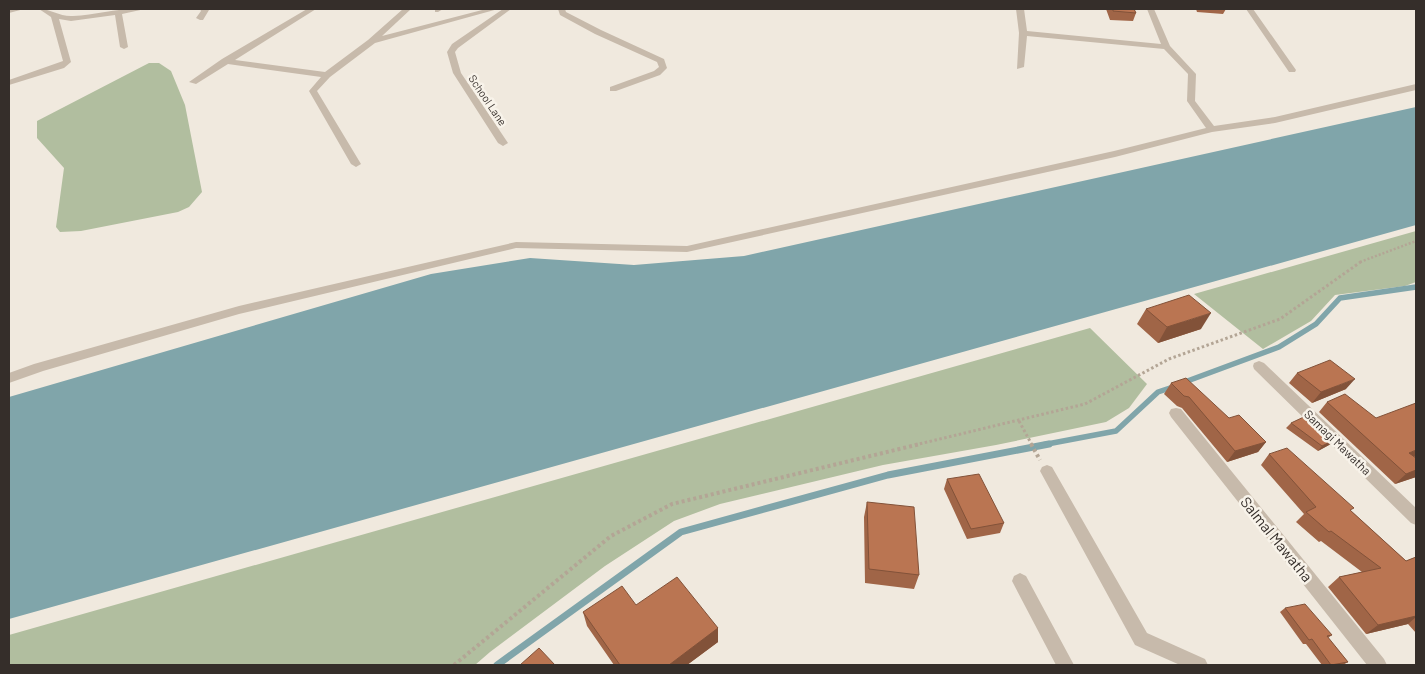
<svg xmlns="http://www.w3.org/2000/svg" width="1425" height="674" viewBox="0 0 1425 674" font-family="Barlow,sans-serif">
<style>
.green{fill:#b1be9f}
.water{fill:#80a5aa}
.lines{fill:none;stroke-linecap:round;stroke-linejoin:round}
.stream-far1{stroke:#80a5aa;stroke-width:5.5}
.stream{stroke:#80a5aa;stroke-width:7}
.path-far2{stroke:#b3a595;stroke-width:2.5;stroke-dasharray:2 2;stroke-linecap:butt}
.path-far1{stroke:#b3a595;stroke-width:3;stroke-dasharray:2.5 2.5;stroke-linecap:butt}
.path{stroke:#b3a595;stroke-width:4;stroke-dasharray:3 3;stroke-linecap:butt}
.minor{fill:#c7baab;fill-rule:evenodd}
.wall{fill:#a06547}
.shaded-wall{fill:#825239}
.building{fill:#ba7552;stroke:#825239}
.labels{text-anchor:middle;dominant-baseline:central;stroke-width:5;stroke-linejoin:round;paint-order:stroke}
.far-street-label{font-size:11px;fill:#352e2a;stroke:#f8f3ea}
.street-label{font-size:12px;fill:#352e2a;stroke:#f8f3ea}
.near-street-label{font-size:15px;fill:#352e2a;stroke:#f8f3ea}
</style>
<rect width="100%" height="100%" fill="#f0e9de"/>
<path class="green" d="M149,63H159L171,71L185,105L202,192L189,207L178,212L81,231L60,232L56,227L64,168L37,138V121Z
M1416,231V282L1405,286L1335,295L1311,321L1263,349L1194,294Z
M1090,328L1147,384L1129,408L1106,422L996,445L883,465L720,504L674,521L605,566L490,652L475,665H9V635Z"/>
<path class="water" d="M1416,107V225L9,619V397L431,274L530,258L634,265L744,256Z"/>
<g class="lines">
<path class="stream-far1" d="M1182,383L1279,347L1316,324L1340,298L1416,287
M1042,445L1116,431L1158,392L1173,387"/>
<path class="stream" d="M497,665L681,532L888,475L1049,444"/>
<path class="path-far2" d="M1360,262L1416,241"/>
<path class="path-far1" d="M1019,421L1032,445
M915,445L1085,404L1169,359L1280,319L1362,261"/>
<path class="path" d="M1031,444L1040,460
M454,665L611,536L672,504L920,444"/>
<path class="minor" d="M9,9H24L9,13Z
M39,9C51,9 60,17 73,16C97,15 121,7 145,9L122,14L128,47L124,49L120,47L115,15L71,21L59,19L71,62L64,68L9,85V80L63,61L51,17Z
M200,9L209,10L203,20H200L196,18L201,11Z
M307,9H316L235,60L325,72L368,40L403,9H411L382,36L486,9H498L375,43L330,77L317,91L361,164L356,167L351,164L309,91L321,77L228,64L196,84L189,82L222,59Z
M435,9H443L438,12H435Z
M503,9H511L458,48L455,52L461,73L508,143L503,146L498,143L453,73L447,52L452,44Z
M558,9H565L566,12L601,30L664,59L667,68L660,75L616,91H610V87L654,71L659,67L657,62L595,34L560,15Z
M1016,9H1024L1027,31L1161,44L1147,9H1154L1170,46L1196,74L1195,101L1214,126L1275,117L1416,84V90L1275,123L1212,132L1115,157L687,252L516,248L239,314L43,371L9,383V373L34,364L239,306L516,242L687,246L1114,151L1206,128L1187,101L1188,74L1164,49L1027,36L1024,67L1017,69L1019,33Z
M1246,9H1253L1296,70L1295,72H1289Z
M1259,361L1264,363L1416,508V525L1411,523L1254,369L1253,366L1254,363Z
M1176,408L1181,409L1384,659L1387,665H1367L1171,417L1169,413L1171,409Z
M1047,465L1052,467L1147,633L1205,659L1208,665H1180L1135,645L1040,471L1042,467Z
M1020,573L1026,576L1074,665H1056L1012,581L1014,576Z"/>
</g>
<path class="wall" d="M1106,9H1134L1136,13L1133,21L1110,20Z
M1196,9H1226L1223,14L1197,12Z
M1146,309L1201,329L1158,343L1137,324Z
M1297,373L1346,389L1312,403L1289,383Z
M1171,383L1229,418L1266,442L1258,452L1227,462L1182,408L1177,406L1164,394Z
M1327,402L1376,418L1416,458V477L1395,484L1319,412Z
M1291,423L1334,440L1329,445L1318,451L1286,428Z
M1269,454L1351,511L1406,561L1416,557V633L1408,624L1366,634L1328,587L1339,577L1362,572L1321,541L1319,542L1296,522L1304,514L1261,465Z
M947,479L1004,523L1000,533L967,539L944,489Z
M867,502L919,575L914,589L865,583L864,517Z
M636,605L718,628V642L687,665H614L587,626L583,612Z
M1285,608L1332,635L1328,638L1348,662L1343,665H1322L1306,644H1303L1280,612Z"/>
<path class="shaded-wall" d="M1211,313L1201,329L1158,343L1167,327Z
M1355,379L1346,389L1312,403L1321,392Z
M1334,440L1329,445L1318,451L1322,446Z
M1266,442L1258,452L1227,462L1235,451Z
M1416,450V456L1398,463L1409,453Z
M1416,470V477L1395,484L1406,474Z
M1416,616V617L1408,624L1366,634L1378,625Z
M718,628V642L687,665H669Z"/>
<path class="building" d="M1113,9H1134L1136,13L1113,11Z
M1189,295L1211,313L1167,327L1146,309Z
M1330,360L1355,379L1321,392L1297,373Z
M1186,378L1229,418L1239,415L1266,442L1235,451L1189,397L1184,396L1171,383Z
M1345,394L1376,418L1416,403V450L1409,453L1416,458V470L1406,474L1327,402Z
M1308,415L1334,440L1322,446L1291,423Z
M1287,448L1354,508L1350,510L1406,561L1416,557V616L1378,625L1339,577L1381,568L1331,531L1329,532L1306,512L1316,507L1269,454Z
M979,474L1004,523L971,529L947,479Z
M867,502L914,507L919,575L869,569Z
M677,577L718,628L669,665H620L583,612L622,586L636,605Z
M1305,604L1332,635L1327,636L1348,662L1331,665L1312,639L1309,640L1285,608Z
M539,648L555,665H520Z"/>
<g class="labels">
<g class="far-street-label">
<text transform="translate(488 100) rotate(56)">School Lane</text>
</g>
<g class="street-label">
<text transform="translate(1338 442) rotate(44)">Samagi Mawatha</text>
</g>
<g class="near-street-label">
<text transform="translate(1277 539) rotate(51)">Salmal Mawatha</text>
</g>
</g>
<rect width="1425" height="674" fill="none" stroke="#352e2a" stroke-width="20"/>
</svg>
